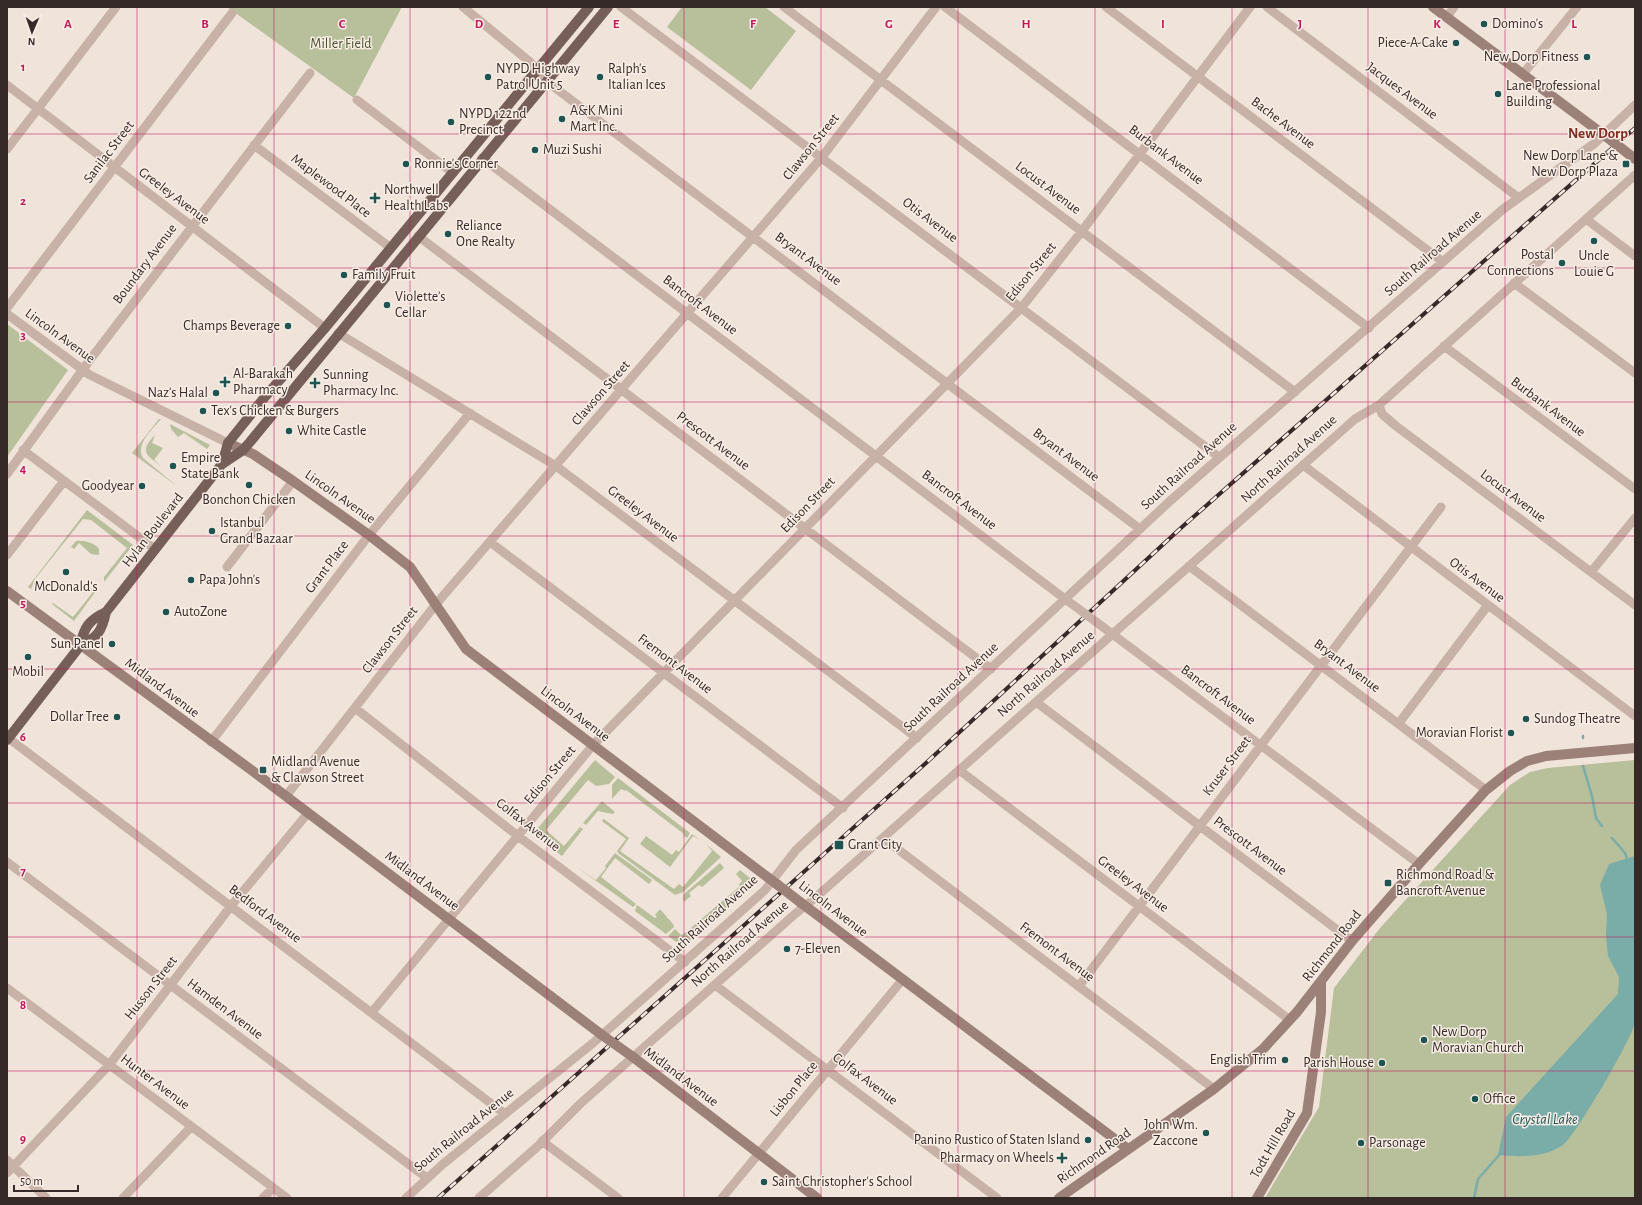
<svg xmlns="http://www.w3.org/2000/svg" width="1642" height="1205" viewBox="0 0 1642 1205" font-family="'Alegreya Sans',sans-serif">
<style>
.green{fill:#b7bf9b}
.water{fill:#7aaca8}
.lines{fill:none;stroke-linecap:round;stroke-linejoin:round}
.stream{stroke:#7aaca8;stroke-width:2.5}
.street{stroke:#c8b2a7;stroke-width:9}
.secondary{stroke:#9b8178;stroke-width:10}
.primary{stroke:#765f59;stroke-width:10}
.rail-casing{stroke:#352a27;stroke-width:4}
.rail{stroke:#f8eee6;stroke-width:2.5;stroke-dasharray:8;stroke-linecap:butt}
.street-bridge{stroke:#c8b2a7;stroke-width:9}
.secondary-bridge{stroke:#9b8178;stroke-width:10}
.grid{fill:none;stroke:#c2185b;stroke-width:1;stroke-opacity:0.55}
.poi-dot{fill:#1e5451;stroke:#f8eee6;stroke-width:1.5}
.labels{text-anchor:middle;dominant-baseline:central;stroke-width:3;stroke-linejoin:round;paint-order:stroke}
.poi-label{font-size:14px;fill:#352a27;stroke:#f8eee6;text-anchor:start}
.park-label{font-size:14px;fill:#48522c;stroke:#f8eee6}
.street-label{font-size:14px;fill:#352a27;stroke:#f8eee6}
.neighbourhood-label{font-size:15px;font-weight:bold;fill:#802e23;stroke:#f8eee6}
.water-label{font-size:15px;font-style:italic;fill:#1e5451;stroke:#f8eee6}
.grid-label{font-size:13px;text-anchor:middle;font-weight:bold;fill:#c2185b;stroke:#f8eee6;stroke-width:3;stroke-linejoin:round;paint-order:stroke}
</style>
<rect width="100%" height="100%" fill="#f0e3da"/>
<path class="green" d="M227,7H402L354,98Z
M682,7H765L796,31L751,90L667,27Z
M7,324L68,370L7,457Z
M159,419H161C152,430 135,444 143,458L178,487L132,453Z
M170,424L210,445L207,449L184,433L178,437L171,429Z
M155,435L152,443L163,448L154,460L161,466C146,455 139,451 155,435Z
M87,510L133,545L104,582V577L127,548L91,520L83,519L35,579L31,589L28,587Z
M76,541C84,540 95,543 99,549V555L91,554L79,543L74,549L71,547Z
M89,587L96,591L74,621L52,604L53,603L73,617L93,592Z
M595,760L615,777L609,784L596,786L588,780L546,830L564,846L580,827L583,829L562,856L533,834Z
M1635,760V1198H1265L1319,1107L1334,988L1380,928L1510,785L1530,772L1548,768Z
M618,778L690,833L687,838L683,835L684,834L626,790L625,791L621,789L612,799V785Z
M602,801L615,812L613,814L598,811L586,825L583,823Z
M604,819L629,838L620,851L674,889L679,884L683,887L712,851L706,844L721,857L683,892L675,895L618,853L617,851L626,839L603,822L602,820Z
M692,834L700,840L693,836L670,867L640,844L646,836L672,855L676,850L679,852Z
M615,853L652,880L649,884L615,858L601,877L636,904L633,907L575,866L596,880L606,868L605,866Z
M720,863L724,868L702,887L699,885L689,893L691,896L684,902L683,898L684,894Z
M740,870L755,882L683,947L668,936L675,929L681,935L685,933L740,886L739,884L742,881L736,874Z
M637,905L655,918L657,917L655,915L660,909L673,924L674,927L666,934L635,911Z"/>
<path class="water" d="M1635,856V1022C1634,1035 1575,1137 1563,1145C1544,1158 1520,1157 1498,1155L1506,1117L1618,994L1619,977L1608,956L1606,935L1607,914L1600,885L1609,864Z"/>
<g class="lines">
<path class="stream" d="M1583,738V736
M1583,766L1592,796L1596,818L1602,826
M1612,838L1625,853L1628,861
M1474,1198L1478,1179L1500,1154"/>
<path class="street" d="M463,7L530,62L554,87L1140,529
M621,7L1219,457
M784,7L1295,392
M945,7L1369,328
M1106,7L1443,262
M1267,7L1519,198
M1447,17L1454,7
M1523,74L1577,7
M7,85L325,328
M357,100L453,173
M254,145L391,248
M7,149L116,7
M482,158L1069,602
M1586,219L1635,256
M418,236L991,669
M1514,283L1635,373
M7,308L232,13
M7,314L90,375L228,443
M338,333L556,466L917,738
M1444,346L1635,489
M1379,405L1382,414L1396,426L1635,605
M23,450L155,549
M1303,465L1635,716
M7,474L89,361L310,73
M490,542L843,808
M7,555L64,481
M1189,566L1486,790
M227,567L293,481
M1591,572L1635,518
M1103,627L1419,864
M1036,702L1352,941
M355,708L518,836L685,962
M1399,723L1488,605
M7,737L505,1114
M211,742L369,535L470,413
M959,770L1290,1020
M286,796L436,604L822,157L936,7
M883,838L1214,1089
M7,862L427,1178
M715,985L997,1198
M1079,986L1441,507
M7,988L287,1198
M372,1012L593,745L1022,307L1082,231L1250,7
M542,1141L618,1198
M7,1160L46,1198
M7,1173L109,1065L231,906L308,813
M123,1198L191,1127
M263,1198L273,1188
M406,1198L443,1164L593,1043L765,890L796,850L1170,501L1502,210L1595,143L1635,105
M479,1198L537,1147L581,1103L795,914L815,898L1355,419L1379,405L1635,175
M722,1198L903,979"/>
<path class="secondary" d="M1433,7L1612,141
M228,443L253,454L293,481L369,535L410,567L466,649L778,885
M7,591L250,769L602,1035
M800,902L1128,1149
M633,1057L817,1198
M1059,1198L1214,1089L1264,1048L1297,1012L1352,941L1419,864L1486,790L1510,771L1527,761L1546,756L1635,748
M1257,1198L1307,1113L1321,1012V983"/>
<path class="primary" d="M222,464L228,443L264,398L325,328L589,7
M80,646C84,627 89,620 106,612
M7,740L80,646C98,637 102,631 106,612L222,464L243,450L250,442L608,7"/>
<defs>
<path id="rail" d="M438,1198L926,763L1182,527L1635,128"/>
</defs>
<use href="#rail" class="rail-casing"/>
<use href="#rail" class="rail"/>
<path class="street-bridge" d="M1072,604L1103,627"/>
<path class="secondary-bridge" d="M1612,141L1635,159
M778,885L800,902
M602,1035L633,1057"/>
</g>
<path class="grid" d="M137,7V1198M274,7V1198M410,7V1198M547,7V1198M684,7V1198M821,7V1198M958,7V1198M1095,7V1198M1232,7V1198M1368,7V1198M1505,7V1198M7,134H1635M7,268H1635M7,402H1635M7,536H1635M7,669H1635M7,803H1635M7,937H1635M7,1071H1635"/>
<g class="poi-dot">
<circle cx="1484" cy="24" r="4"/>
<circle cx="1456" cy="43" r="4"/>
<circle cx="1587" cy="57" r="4"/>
<circle cx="488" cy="77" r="4"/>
<circle cx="600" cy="77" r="4"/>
<circle cx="1498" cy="94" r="4"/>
<circle cx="562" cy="119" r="4"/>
<circle cx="451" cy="122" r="4"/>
<circle cx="535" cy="150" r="4"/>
<circle cx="406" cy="164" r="4"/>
<rect x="1622" y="160" width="8" height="8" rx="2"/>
<path d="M373 192h4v4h4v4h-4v4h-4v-4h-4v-4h4z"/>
<circle cx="448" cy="234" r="4"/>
<circle cx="1594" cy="241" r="4"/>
<circle cx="1562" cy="263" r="4"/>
<circle cx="344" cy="275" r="4"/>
<circle cx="387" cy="305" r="4"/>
<circle cx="288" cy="326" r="4"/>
<path d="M223 376h4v4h4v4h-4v4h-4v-4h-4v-4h4z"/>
<path d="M313 377h4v4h4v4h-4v4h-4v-4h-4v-4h4z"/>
<circle cx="216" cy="393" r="4"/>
<circle cx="203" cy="411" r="4"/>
<circle cx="289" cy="431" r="4"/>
<circle cx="173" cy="466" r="4"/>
<circle cx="249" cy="485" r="4"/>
<circle cx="142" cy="486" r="4"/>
<circle cx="212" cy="531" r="4"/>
<circle cx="66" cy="572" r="4"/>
<circle cx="191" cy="580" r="4"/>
<circle cx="166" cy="612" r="4"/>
<circle cx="112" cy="644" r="4"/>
<circle cx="28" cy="657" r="4"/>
<circle cx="117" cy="717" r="4"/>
<circle cx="1526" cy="719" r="4"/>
<circle cx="1511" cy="733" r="4"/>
<rect x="259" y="766" width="8" height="8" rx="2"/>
<rect x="834" y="840" width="10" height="10" rx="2"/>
<rect x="1384" y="879" width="8" height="8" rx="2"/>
<circle cx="787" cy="949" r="4"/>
<circle cx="1424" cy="1040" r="4"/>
<circle cx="1285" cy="1060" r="4"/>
<circle cx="1382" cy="1063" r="4"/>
<circle cx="1475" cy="1099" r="4"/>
<circle cx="1206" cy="1133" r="4"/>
<circle cx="1088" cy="1140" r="4"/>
<circle cx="1361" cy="1143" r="4"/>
<path d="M1060 1152h4v4h4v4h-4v4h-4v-4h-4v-4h4z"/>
<circle cx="764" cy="1182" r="4"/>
</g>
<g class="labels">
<g class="poi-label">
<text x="1492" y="24">Domino's</text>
<text x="1448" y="43" text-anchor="end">Piece-A-Cake</text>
<text x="1579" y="57" text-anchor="end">New Dorp Fitness</text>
<text x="496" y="69">NYPD Highway<tspan x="496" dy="16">Patrol Unit 5</tspan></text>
<text x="608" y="69">Ralph's<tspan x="608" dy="16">Italian Ices</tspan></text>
<text x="1506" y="86">Lane Professional<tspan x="1506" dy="16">Building</tspan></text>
<text x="570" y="111">A&amp;K Mini<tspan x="570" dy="16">Mart Inc.</tspan></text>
<text x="459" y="114">NYPD 122nd<tspan x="459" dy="16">Precinct</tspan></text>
<text x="543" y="150">Muzi Sushi</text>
<text x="1618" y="156" text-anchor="end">New Dorp Lane &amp;<tspan x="1618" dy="16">New Dorp Plaza</tspan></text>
<text x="414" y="164">Ronnie's Corner</text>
<text x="384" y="190">Northwell<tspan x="384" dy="16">Health Labs</tspan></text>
<text x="456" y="226">Reliance<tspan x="456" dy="16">One Realty</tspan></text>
<text x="1554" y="255" text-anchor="end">Postal<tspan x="1554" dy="16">Connections</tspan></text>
<text x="1594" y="256" text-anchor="middle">Uncle<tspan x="1594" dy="16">Louie G</tspan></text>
<text x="352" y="275">Family Fruit</text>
<text x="395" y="297">Violette's<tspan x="395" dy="16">Cellar</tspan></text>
<text x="280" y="326" text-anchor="end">Champs Beverage</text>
<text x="233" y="374">Al-Barakah<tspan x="233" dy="16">Pharmacy</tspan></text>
<text x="323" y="375">Sunning<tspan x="323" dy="16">Pharmacy Inc.</tspan></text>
<text x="208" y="393" text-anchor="end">Naz's Halal</text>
<text x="211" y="411">Tex's Chicken &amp; Burgers</text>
<text x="297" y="431">White Castle</text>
<text x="181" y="458">Empire<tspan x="181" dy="16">State Bank</tspan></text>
<text x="134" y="486" text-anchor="end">Goodyear</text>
<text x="249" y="500" text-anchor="middle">Bonchon Chicken</text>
<text x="220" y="523">Istanbul<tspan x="220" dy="16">Grand Bazaar</tspan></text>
<text x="199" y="580">Papa John's</text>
<text x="66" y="587" text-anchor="middle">McDonald's</text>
<text x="174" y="612">AutoZone</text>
<text x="104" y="644" text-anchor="end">Sun Panel</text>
<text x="28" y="672" text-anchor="middle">Mobil</text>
<text x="109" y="717" text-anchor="end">Dollar Tree</text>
<text x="1534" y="719">Sundog Theatre</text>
<text x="1503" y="733" text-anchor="end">Moravian Florist</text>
<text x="271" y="762">Midland Avenue<tspan x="271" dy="16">&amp; Clawson Street</tspan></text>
<text x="848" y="845">Grant City</text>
<text x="1396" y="875">Richmond Road &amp;<tspan x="1396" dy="16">Bancroft Avenue</tspan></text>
<text x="795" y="949">7-Eleven</text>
<text x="1432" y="1032">New Dorp<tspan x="1432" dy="16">Moravian Church</tspan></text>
<text x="1277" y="1060" text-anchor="end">English Trim</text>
<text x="1374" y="1063" text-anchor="end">Parish House</text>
<text x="1483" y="1099">Office</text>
<text x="1198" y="1125" text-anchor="end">John Wm.<tspan x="1198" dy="16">Zaccone</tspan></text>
<text x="1080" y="1140" text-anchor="end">Panino Rustico of Staten Island</text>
<text x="1369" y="1143">Parsonage</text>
<text x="1054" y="1158" text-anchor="end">Pharmacy on Wheels</text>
<text x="772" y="1182">Saint Christopher's School</text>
</g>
<g class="park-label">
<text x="341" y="44">Miller Field</text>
</g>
<g class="street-label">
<text transform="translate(1402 91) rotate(37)">Jacques Avenue</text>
<text transform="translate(1283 123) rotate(37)">Bache Avenue</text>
<text transform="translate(811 147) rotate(-51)">Clawson Street</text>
<text transform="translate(109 152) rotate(-53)">Sanilac Street</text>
<text transform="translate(1166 155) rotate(37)">Burbank Avenue</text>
<text transform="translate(331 186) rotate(37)">Maplewood Place</text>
<text transform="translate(1048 188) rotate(37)">Locust Avenue</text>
<text transform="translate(174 196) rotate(37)">Greeley Avenue</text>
<text transform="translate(930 220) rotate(37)">Otis Avenue</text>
<text transform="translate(1433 253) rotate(-41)">South Railroad Avenue</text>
<text transform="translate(808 259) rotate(37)">Bryant Avenue</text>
<text transform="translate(145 264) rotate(-53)">Boundary Avenue</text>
<text transform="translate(1031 272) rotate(-51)">Edison Street</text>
<text transform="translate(700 305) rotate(37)">Bancroft Avenue</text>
<text transform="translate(60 336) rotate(36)">Lincoln Avenue</text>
<text transform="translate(601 393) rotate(-49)">Clawson Street</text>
<text transform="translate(1548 407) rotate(37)">Burbank Avenue</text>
<text transform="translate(713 441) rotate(37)">Prescott Avenue</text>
<text transform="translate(1066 455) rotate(37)">Bryant Avenue</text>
<text transform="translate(1289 459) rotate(-42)">North Railroad Avenue</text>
<text transform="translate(1189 466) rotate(-42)">South Railroad Avenue</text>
<text transform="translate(1513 496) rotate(37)">Locust Avenue</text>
<text transform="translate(340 497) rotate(35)">Lincoln Avenue</text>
<text transform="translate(959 500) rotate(37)">Bancroft Avenue</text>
<text transform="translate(808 505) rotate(-46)">Edison Street</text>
<text transform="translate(643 514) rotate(37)">Greeley Avenue</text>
<text transform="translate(153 530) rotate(-52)">Hylan Boulevard</text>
<text transform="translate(327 567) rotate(-53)">Grant Place</text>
<text transform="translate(1477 580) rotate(37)">Otis Avenue</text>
<text transform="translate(390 640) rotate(-52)">Clawson Street</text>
<text transform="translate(675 664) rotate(37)">Fremont Avenue</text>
<text transform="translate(1347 666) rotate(37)">Bryant Avenue</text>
<text transform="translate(1046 674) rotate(-41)">North Railroad Avenue</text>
<text transform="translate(951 687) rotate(-43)">South Railroad Avenue</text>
<text transform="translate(162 688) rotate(37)">Midland Avenue</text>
<text transform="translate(1218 695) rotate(37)">Bancroft Avenue</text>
<text transform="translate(575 714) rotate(37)">Lincoln Avenue</text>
<text transform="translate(1227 766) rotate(-53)">Kruser Street</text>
<text transform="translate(550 775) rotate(-50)">Edison Street</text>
<text transform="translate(528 825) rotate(38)">Colfax Avenue</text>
<text transform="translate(1250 846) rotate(37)">Prescott Avenue</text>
<text transform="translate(422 881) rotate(37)">Midland Avenue</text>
<text transform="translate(1133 884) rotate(37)">Greeley Avenue</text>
<text transform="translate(833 909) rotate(37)">Lincoln Avenue</text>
<text transform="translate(265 914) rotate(37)">Bedford Avenue</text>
<text transform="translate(710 919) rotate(-42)">South Railroad Avenue</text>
<text transform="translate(740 944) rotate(-41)">North Railroad Avenue</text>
<text transform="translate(1332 946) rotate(-52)">Richmond Road</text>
<text transform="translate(1057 952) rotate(37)">Fremont Avenue</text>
<text transform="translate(151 988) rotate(-52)">Husson Street</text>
<text transform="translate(225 1009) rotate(37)">Hamden Avenue</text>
<text transform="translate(681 1077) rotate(37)">Midland Avenue</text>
<text transform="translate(865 1079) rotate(37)">Colfax Avenue</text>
<text transform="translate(155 1082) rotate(37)">Hunter Avenue</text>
<text transform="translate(794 1089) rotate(-51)">Lisbon Place</text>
<text transform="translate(464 1130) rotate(-39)">South Railroad Avenue</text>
<text transform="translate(1273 1144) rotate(-60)">Todt Hill Road</text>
<text transform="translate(1094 1156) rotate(-35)">Richmond Road</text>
</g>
<g class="neighbourhood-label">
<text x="1598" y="133">New Dorp</text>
</g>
<g class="water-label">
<text x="1545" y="1119">Crystal Lake</text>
</g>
</g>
<g class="grid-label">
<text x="68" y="28">A</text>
<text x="205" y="28">B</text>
<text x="342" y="28">C</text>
<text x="479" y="28">D</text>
<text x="616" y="28">E</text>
<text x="753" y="28">F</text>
<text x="889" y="28">G</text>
<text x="1026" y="28">H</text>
<text x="1163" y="28">I</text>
<text x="1300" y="28">J</text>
<text x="1437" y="28">K</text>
<text x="1574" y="28">L</text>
<text x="23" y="71">1</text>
<text x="23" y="205">2</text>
<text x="23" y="339">3</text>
<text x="23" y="473">4</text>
<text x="23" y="607">5</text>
<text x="23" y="741">6</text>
<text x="23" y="875">7</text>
<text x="23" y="1009">8</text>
<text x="23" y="1143">9</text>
</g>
<rect width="1642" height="1205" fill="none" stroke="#352a27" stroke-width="16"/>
<g transform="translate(32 32) rotate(182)" stroke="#f8eee6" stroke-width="3" paint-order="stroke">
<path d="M0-3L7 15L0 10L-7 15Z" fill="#352a27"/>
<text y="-6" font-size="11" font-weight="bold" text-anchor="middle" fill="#352a27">N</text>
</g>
<path d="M14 1185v6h64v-6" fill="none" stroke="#352a27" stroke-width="2"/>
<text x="20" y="1185" font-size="12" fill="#352a27" stroke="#f8eee6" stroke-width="3" paint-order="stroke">50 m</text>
</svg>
